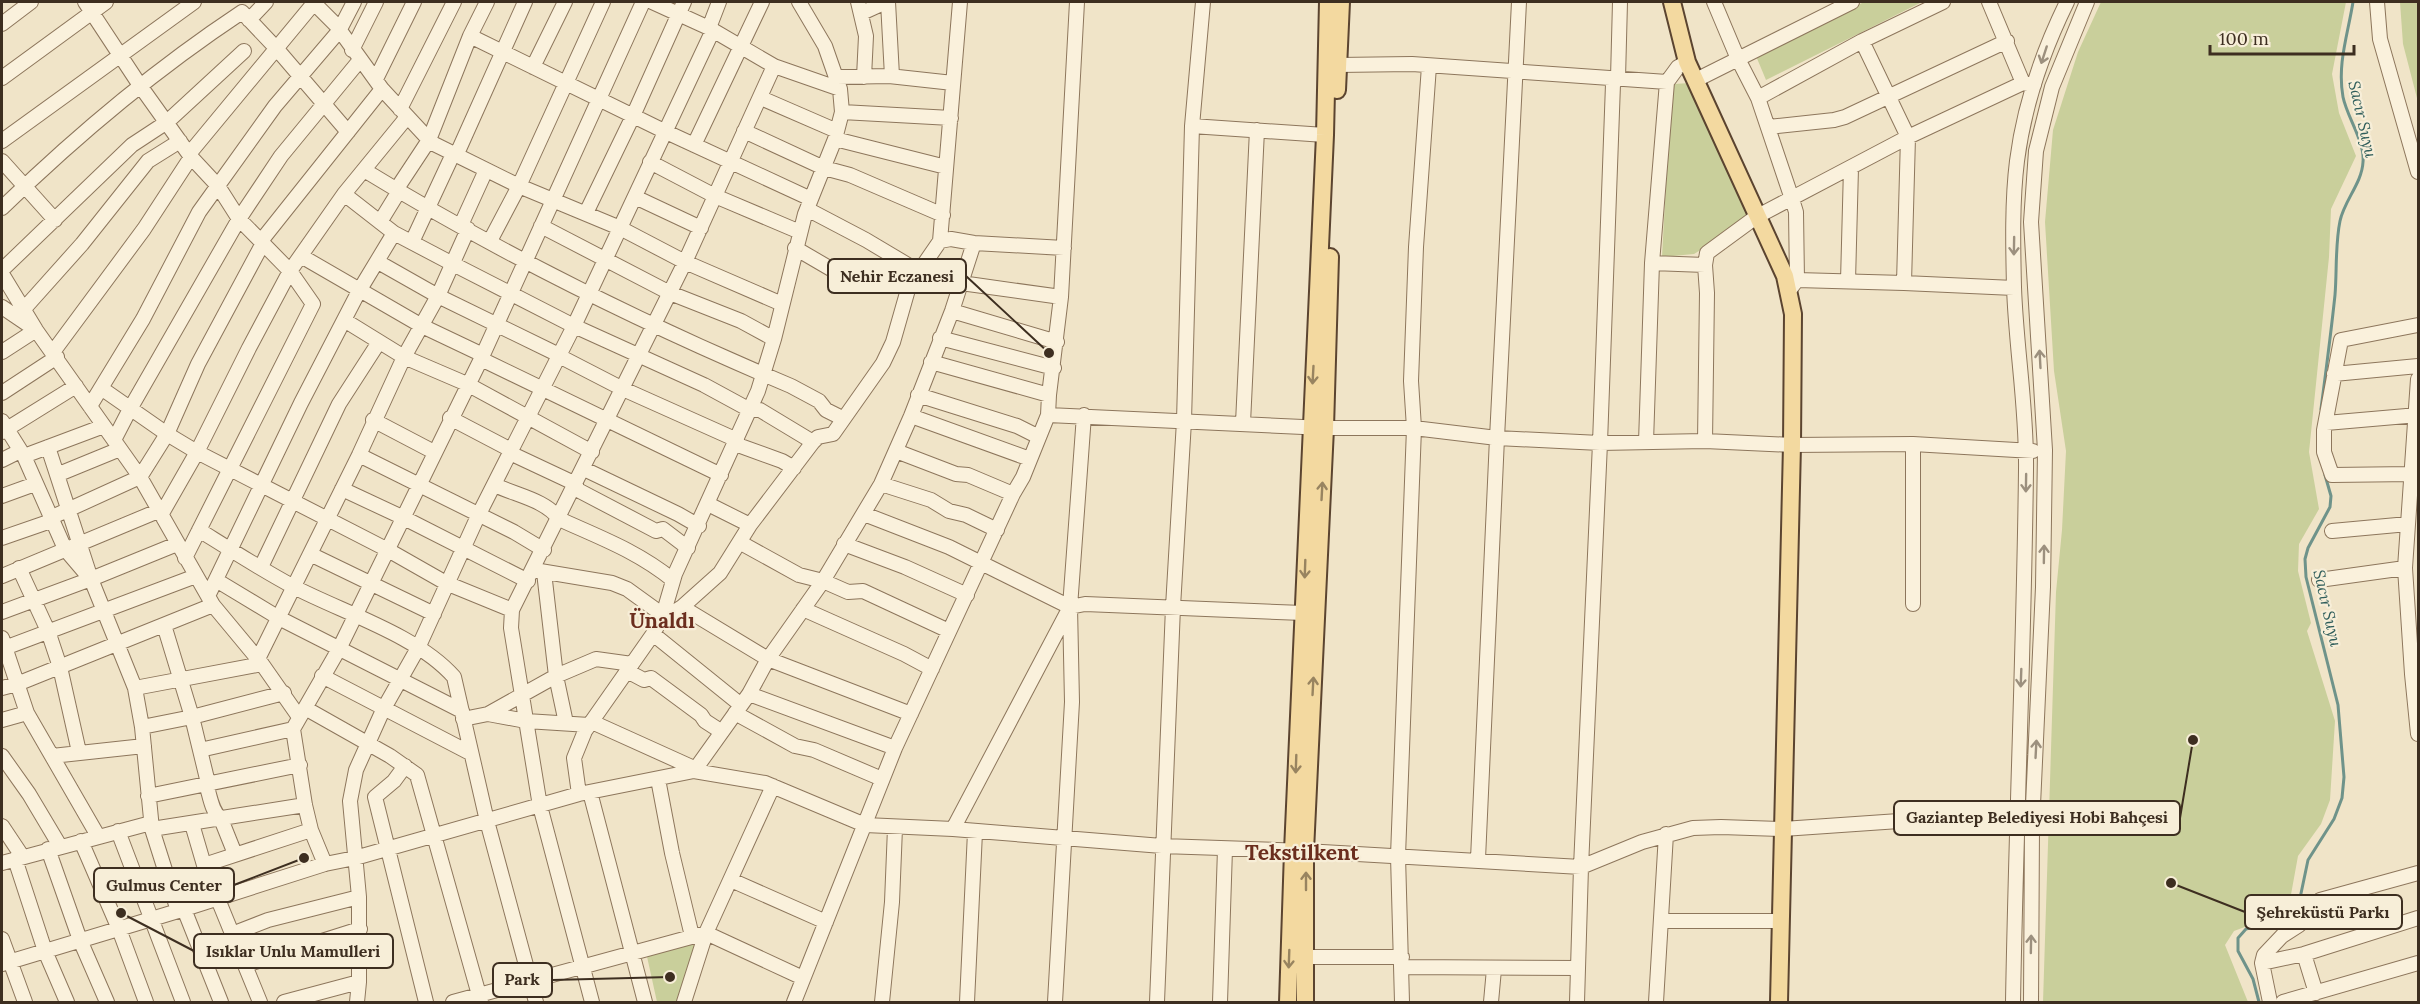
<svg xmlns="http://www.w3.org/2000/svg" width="2420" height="1004" viewBox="0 0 2420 1004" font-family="Lora,serif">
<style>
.green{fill:#c9cf9b}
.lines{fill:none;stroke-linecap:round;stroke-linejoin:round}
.stream{stroke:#6f938a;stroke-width:3}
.minor-casing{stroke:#8d765c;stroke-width:16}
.major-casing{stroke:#5b4430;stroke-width:20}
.minor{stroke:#faf1dc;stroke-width:14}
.major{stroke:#f3d9a0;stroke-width:16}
.oneway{stroke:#9c907e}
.oneway2{stroke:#988460}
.labels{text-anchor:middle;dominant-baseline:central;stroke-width:4.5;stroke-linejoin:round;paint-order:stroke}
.water-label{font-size:16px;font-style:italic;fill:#2f5d5a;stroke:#f7eed8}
.district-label{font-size:21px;font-weight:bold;fill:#6b2e1e;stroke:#f7eed8}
.leader{fill:none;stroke:#3d2e20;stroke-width:2}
.callout-dot{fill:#3d2e20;stroke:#f7eed8;stroke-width:2}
.callout{fill:#f7eed8;stroke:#3d2e20;stroke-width:2}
.callout-label{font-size:16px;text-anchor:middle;font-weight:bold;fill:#3d2e20}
</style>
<rect width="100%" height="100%" fill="#f0e4c8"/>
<path class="green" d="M1864,2H1922L1766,80L1756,56Z
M2101,2H2346L2332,74L2339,113L2356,156L2331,209L2329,257L2309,452L2319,509L2299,544L2298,571L2311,623L2307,631L2335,721L2330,800L2321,824L2298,856L2288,911L2234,931L2225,945L2248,1002H2043L2056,592L2062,530L2066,451L2054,371L2045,222L2053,130L2078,52Z
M2400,2H2418V102L2403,44Z
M1690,83L1748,217L1735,229L1694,254L1662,257L1670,108L1674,84Z
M691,939L697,948L680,1002H657L646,952Z"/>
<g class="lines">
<path class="stream" d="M2321,409C2326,371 2331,333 2335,295C2337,271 2335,245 2340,221C2344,201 2362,183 2363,162C2365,142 2347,117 2343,97C2337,64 2348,34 2353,2
M2259,1002L2253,979L2238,951V938L2246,929L2286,918L2294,912L2299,903L2308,860L2334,819L2342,798L2344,777L2338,705L2306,577L2305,559L2308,548L2330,507L2331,496L2325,475"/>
<defs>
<path id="minor" d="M85,2L141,87L191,157L218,186L239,219L290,271L313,304L185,558
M313,2L336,25L382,89L432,143L519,186L620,228L685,262L782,304
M652,2L709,28L774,66L840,89
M858,2L866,36L864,77
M888,2L892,76
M1519,2L1497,438L1600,443L1705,441L1792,445L1913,444L2033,451
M1714,2L1738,59L1758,98L1792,199L1796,212L1797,280L1791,288
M1989,2L2023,83
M2377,2L2380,39L2418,172
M862,13L886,2
M249,20L266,2
M2,24L31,2
M709,28L719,2
M470,36L664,131L811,199
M352,50L376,2
M1338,65L1412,64L1667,82
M533,67L565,2
M837,77L889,76L953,83
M2,78L106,2
M376,79L414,2
M1696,80L1852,2
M761,98L837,131
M1758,98L1862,41L1943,2
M400,109L454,2
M842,112L951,118
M1192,126L1325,135
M1768,127L1834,120L1845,117L2007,41
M744,131L824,168L850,175L943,215
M835,139L946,167
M2,141L194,2
M694,145L762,2
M189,154L314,3
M456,156L525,2
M2,161L55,220
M650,162L715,196L800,232
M364,170C498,252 646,325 791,386L819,401L826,410L842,418
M396,190L429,140L470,36L487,2
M344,194L394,233L451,263L574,326L704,385L750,410H760L813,442
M635,197L701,228
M2,208C76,136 156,69 242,12L276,48L348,132
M807,209L866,240L918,271
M586,213L633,116L684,2
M380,222L399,191
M461,225L486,170
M541,226L670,293L741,321L774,339
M261,241L382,89
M490,241L519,186L603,2
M940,241L951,239L974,243L1064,248
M412,242L453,154
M795,248L831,269L859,271L891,278L909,286
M301,256L422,326L483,355
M378,262L438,296L559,355
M1652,263L1705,265
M2,270L132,145L167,122L244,51
M2,274L36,330L140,477L213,605L262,664L299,717
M1797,280L1904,283L1908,137L2023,83L2034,85
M1848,281L1851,168
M961,283L1061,297
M1904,283L2014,288
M2,307L36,330L2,352
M23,310L82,244L148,161L180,141
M952,311L1057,342
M344,320L404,357L467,384L592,452
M940,338L1054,368
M53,352L144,229L191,157
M559,356L623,389L737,440
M481,359L721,475
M931,362L1049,395
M2334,374L2418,366
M2418,379L2405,568L2412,674L2418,734
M101,388L167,434L197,452L388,550L446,583L512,610
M2,393L57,357
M918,395L1017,426L1039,437
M90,406L143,319L199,212L275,106L339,31L354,2
M1048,415L1325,428H1414L1497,438L1478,859
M911,416L1030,459
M450,418L511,450
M373,420L434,452
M2,421L24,456L65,549L88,576
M1243,423L1257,130
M2326,423L2418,415
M2,432L76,386
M114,440L130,409L239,219L281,156L360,60
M1705,441L1707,293L1705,265L1707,253L1756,217L1908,137L1862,41
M1646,442L1652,263L1667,82L1678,67L1687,62
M735,444L782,461L794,468
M48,447L91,579L135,688L142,727L152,829L178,911
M896,451L956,474L968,475L1013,494
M510,453L576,484
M359,455L514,532L544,550
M24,456L104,426
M2,460L20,451
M584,469L678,514L699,526
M59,474L120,449
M2412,474L2332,475L2324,452V430L2341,340L2418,325
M881,484L931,500L949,511L966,515L997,530
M495,485C515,495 546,500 559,519C601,538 637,551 673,580
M574,488L656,531L663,529L688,548
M342,489L404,518L528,581
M2,496L35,484
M708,504L750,525
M864,514L949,547L1070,607L1085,604L1303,613
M161,515L197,452L249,348L290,271L344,194L407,117
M50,518L140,477L167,434L198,364L263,243
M199,530C231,550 262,570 294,587C344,613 417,635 454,677L487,821L536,1002
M2332,531L2408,524
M2,538L51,521
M741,543L799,575L823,581L848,592L863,591L949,631
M844,544L905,567L967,595
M310,554L434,614
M261,567L339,404L379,342
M19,568L48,631L60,667L79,752
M534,570L612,583L627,589L663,615L668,616L682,607L720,573L750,525L813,442L818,437L833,434L883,363L893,342L909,286L940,241L960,2
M544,572L556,676L566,723
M2,576L158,511
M216,580L279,618L462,711
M2319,580L2405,568
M208,596L301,403L359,291L394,233
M1913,604V444
M682,607L768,659L911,714
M803,609L904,654L932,669
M2,612L91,579L177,544
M164,625L192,717L208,783
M653,634L741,705
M2,638L27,713L98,836
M2,649L196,576
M258,659L359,455L404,357L438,296L468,229
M627,671L644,680L651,678L701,715L705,721L722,732
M322,676L470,753
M2,688L17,684L213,605
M135,688L262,664
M749,694L895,748
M305,708L390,756L417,775L481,1002
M735,713L795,746L814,750L882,779
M488,714L526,721L589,725
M463,719L488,714L556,676L596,659L632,664
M2,720L27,713
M592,722L696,769
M142,727L192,717L284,693
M200,750L293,729
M2,756L29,794L60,846
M52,756L144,746
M405,766L394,781L375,797L426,1002
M694,771L749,694L768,659L823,581L881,484L911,416L952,311L974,243
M658,779L672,853L692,936
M206,784C210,795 211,811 221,819L235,854
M590,792L645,1002
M579,794L574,758L585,731L653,634L663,615L675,574L758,391L774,339L805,214L835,139L842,112L840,89L825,46L799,2
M148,796L300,765
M192,824L204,865L260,1002
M2,826L22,856
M152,829L305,805
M953,829L1069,609
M118,831L183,1002
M81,841L119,929L146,1002
M48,849L80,940L107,1002
M15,859L45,951L67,1002
M2,863L151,823
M325,864L311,830L305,805L293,729L339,649L481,359L643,2
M204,865L311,830
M731,880L826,922
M184,909L221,1002
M1661,921H1781
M232,934L268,920L359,897
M2,939L25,1002
M2304,954L2316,993
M1306,957H1402
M2262,963L2304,954L2418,918
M2,964L178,911L325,864L355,858L579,794L694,771L765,783L865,825L953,829L1162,846L1305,851L1581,867L1600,443L1613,84L1618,78L1620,2
M246,965L360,929
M1402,967L1578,968
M284,1002L359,982
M357,1002L359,982V897L350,801L356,770L383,710L418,648L478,516L574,326L713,30
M453,1002L706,933L803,978
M592,1002L540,806L511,628L512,610L685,262L774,66
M684,1002L706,933L773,786
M794,1002L895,748L1013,494L1023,477L1048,415L1049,395L1061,297L1077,2
M882,1002L892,902L895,828
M967,1002L975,832
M1055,1002L1072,702L1070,607L1084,415
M1157,1002L1173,607L1184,421L1192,126L1203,2
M1220,1002L1225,849
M1402,1002L1398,856L1414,428L1411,381L1416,247L1429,66
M1491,1002L1494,969
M1577,1002L1581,867L1642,842L1693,828L1721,827L1783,829L1899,821L2024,826
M1656,1002L1666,834
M2013,1002C2016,825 2024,647 2026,470C2027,409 2016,348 2014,287C2013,246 2012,201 2017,161C2024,106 2043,51 2067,2
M2031,1002L2032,827L2043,587L2045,450L2031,222L2036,151L2052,87L2087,2
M2270,1002L2262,963L2264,955L2282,936L2299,925L2320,900L2418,873
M2283,1002L2418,963"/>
<path id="major" d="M1672,2L1687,62L1785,276L1793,314L1792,445L1779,1002
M1337,90L1341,2
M1288,1002L1293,851L1325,135L1328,2
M1305,1002V851L1325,428L1330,257"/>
</defs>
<use href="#minor" class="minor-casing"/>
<use href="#major" class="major-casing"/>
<use href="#minor" class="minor"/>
<use href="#major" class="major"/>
</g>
<defs><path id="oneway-shaft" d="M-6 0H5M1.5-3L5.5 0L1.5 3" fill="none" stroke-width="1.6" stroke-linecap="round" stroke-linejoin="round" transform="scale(1.5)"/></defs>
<g class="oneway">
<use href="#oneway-shaft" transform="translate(2044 55) rotate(108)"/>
<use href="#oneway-shaft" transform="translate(2014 246) rotate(91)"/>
<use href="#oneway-shaft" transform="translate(2040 359) rotate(-93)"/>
<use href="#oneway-shaft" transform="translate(2026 483) rotate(91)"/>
<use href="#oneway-shaft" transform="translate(2044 554) rotate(-89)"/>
<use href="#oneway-shaft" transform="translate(2021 678) rotate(92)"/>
<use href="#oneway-shaft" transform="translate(2036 749) rotate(-87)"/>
<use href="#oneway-shaft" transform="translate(2031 944) rotate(-89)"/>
</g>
<g class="oneway2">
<use href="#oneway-shaft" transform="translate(1313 375) rotate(93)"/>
<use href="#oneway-shaft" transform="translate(1322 491) rotate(-87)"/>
<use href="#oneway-shaft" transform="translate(1305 569) rotate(92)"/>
<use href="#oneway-shaft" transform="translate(1313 686) rotate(-87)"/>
<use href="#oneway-shaft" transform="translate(1296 764) rotate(92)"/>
<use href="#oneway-shaft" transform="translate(1306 881) rotate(-90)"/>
<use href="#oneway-shaft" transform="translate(1289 959) rotate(92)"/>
</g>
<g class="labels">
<g class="water-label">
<text transform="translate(2363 119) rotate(77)">Sacır Suyu</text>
<text transform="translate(2328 608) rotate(77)">Sacır Suyu</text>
</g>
<g class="district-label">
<text x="662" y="620">Ünaldı</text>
<text x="1302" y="852">Tekstilkent</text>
</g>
</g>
<path class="leader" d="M1049 353L966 276M2193 740L2180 818M304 858L234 885M2171 883L2245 912M121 913L194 951M670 977L552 980"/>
<g class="callout-dot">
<circle cx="1049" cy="353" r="6"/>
<circle cx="2193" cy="740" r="6"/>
<circle cx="304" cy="858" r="6"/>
<circle cx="2171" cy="883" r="6"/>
<circle cx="121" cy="913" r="6"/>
<circle cx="670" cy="977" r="6"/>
</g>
<g class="callout">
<rect x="828" y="259" width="138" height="34" rx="6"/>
<rect x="1894" y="801" width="286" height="34" rx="6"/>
<rect x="94" y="868" width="140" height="34" rx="6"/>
<rect x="2245" y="895" width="157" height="34" rx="6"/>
<rect x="194" y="934" width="199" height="34" rx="6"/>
<rect x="493" y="963" width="59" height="34" rx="6"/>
</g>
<g class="callout-label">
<text x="897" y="282">Nehir Eczanesi</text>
<text x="2037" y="823">Gaziantep Belediyesi Hobi Bahçesi</text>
<text x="164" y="891">Gulmus Center</text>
<text x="2323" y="918">Şehreküstü Parkı</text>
<text x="293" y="957">Isıklar Unlu Mamulleri</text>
<text x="522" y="985">Park</text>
</g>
<rect width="2420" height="1004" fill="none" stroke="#3d2e20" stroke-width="6"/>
<path d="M2210 45v9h144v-9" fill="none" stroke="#3d2e20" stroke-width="3"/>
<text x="2219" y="45" font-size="18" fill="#3d2e20" stroke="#f7eed8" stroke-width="4.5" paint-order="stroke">100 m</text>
</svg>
